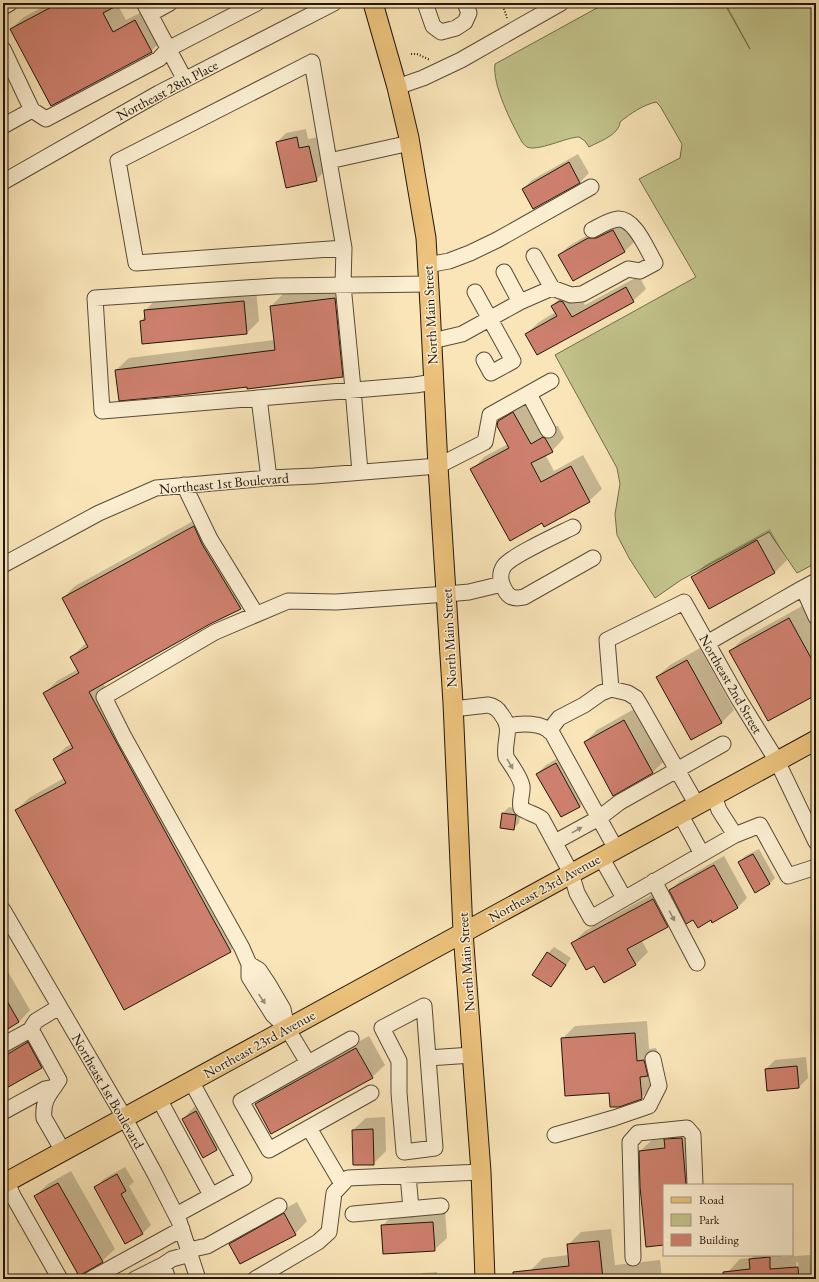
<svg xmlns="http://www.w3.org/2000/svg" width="819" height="1282" viewBox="0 0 819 1282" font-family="'EB Garamond',serif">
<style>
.green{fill:#c2c38b;stroke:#726c4a}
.shadow{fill:#0003}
.building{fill:#ce806e;stroke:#221609}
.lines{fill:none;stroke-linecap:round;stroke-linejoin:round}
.minor-casing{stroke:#584a35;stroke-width:17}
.major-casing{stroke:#221609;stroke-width:21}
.path{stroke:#221609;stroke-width:2;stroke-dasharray:1 2;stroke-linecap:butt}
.minor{stroke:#fbeed1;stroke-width:15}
.major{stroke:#ecc27c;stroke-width:19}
.oneway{fill:#998d77}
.labels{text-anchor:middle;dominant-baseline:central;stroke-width:3;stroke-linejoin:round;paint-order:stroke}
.street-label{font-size:14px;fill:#221609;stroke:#fbeed1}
</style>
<rect width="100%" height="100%" fill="#f9e5b8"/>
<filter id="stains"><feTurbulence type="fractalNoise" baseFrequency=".005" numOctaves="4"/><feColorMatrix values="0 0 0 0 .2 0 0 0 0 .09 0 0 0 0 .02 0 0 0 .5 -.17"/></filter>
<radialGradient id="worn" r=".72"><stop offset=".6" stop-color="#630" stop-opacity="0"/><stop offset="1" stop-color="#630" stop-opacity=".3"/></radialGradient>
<path class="green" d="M606,3H724L750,49L725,3H816V563L797,573L769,532L681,580L655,598L629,558L617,535L615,514L620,484L617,468L555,355L696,277L639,179L680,158L682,144L660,106L656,102C643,105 631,113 620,122C619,135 600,141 589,147L585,141L579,137C567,137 537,152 527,147C526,146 522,143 522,142C512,124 492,85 495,64Z"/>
<path class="shadow" d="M50,3H119L117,4L126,20L148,9L164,38L151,51L51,104L11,29L24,17Z
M3,51L10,70L3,76Z
M306,129L308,139L318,137L325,171L316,180L277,142L286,133Z
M578,154L589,173L580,182L533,208L523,189L532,180Z
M623,221L634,242L625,251L573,279L559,255L569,246L598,229Z
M639,276L646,289L633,301L526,334L539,322L556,312L552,306L565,293L576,290L585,305Z
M347,286L355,364L342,376L116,370L129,358L275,340L271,306L283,294Z
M256,289L259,321L247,333L141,321L145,316V311L157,298Z
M526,401L543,433L556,426H558L564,438L552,451L545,454L554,471L583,455L602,489L589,501L542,522L472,470L484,457L508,444L499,421L512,409Z
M206,514L214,531L253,596L240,608L210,623L103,683L242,939L230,951L16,810L29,798L64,778L54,759L66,747L72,744L45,693L57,681L78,669L71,657L87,642L63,598L75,586Z
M770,529L787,560L775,572L710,608L693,577L705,565Z
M802,606L816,632V694L730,651L743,639Z
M700,648L734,710L722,722L691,739L657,677L670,665Z
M636,708L665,760L653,772L585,742L597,730Z
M565,754L589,797L580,806L561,816L537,774L546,765Z
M509,807L521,810L519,823L513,829L501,827L503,813Z
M759,849L775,878L769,884L739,862L745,856Z
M724,856L747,898L738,907L711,919L670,890L680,881Z
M666,887L680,914L668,926L642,941L648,952L635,965L594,964L573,943L585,931Z
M554,947L571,958L557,980L551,986L548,953Z
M3,963L30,1010L19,1022L3,1030Z
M647,1021L649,1049L656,1048L660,1063L654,1086L641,1098L610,1092L562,1039L575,1026Z
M38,1034L51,1058L42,1067L3,1089V1054Z
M369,1036L385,1065L372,1077L256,1104L268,1091Z
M806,1057L808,1078L799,1087L766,1069L775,1060Z
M209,1099L229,1136L217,1149L203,1156L183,1119L195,1106Z
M385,1117L386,1151L373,1164L353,1130L366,1118Z
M694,1126L700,1185H664V1244L640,1151L653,1139Z
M125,1167L134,1182L129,1186L151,1225L143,1233L96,1187L104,1179Z
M71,1171L115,1249L102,1261L35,1196L48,1184Z
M297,1202L307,1221L295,1234L230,1244L243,1232Z
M445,1210L447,1238L434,1250L382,1226L395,1213Z
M611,1229L615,1265L660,1260L662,1279H531L530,1271L543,1258L569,1255L568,1245L581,1232Z
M755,1255H782V1257L810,1255L812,1279H800L798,1262H796L798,1279H728V1272L740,1259L751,1258Z
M167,1269L173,1279H144Z
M437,1272V1279H416L422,1273Z"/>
<path class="building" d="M59,3H122L103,13L113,32L135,20L152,52L51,106L10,29Z
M297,137L299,148L309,146L317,181L286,188L276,142Z
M569,162L580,183L533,209L522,189Z
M613,230L625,252L573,281L558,255L588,238H596Z
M626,287L634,302L537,355L525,334L557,316L551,306L560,301L563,302L572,317Z
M335,298L343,377L247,389V387L181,395L119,401L115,370L275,350L270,306Z
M244,301L247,334L142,344L140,321L145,320L144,310Z
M513,412L531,444L543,437L545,438L553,452L531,463L541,482L571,466L590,502L544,527L542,523L510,541L470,469L509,448L497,426L498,421Z
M194,526L202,544L241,609L210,624L89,692L231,952L124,1010L15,810L66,783L53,759L73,748L43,693L79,673L70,657L88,647L62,598Z
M757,540L775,573L709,609L691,577Z
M789,618L816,667V695L768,721L729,651Z
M687,660L722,723L691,740L656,677Z
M624,720L653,773L613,796L584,742Z
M556,763L580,807L561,817L536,774Z
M502,813L516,815L514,830L500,828Z
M753,854L770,884L755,893L738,862Z
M714,865L738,908L712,923L711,920L698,928L693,920L686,924L669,890Z
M653,899L668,927L627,949L636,965L604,983L594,966L586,970L571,943Z
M547,952L566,965L551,987L532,975Z
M3,994L19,1022L3,1032Z
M635,1033L637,1061L644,1060L648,1076L640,1077L642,1099L619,1107H610L609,1093L565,1096L561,1038Z
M28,1042L42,1068L3,1090V1057Z
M356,1048L373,1078L271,1134L255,1104Z
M797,1066L799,1088L767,1091L765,1069Z
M196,1111L217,1150L203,1158L182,1119Z
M373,1129L374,1165H353L352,1130Z
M682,1138L686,1185H664V1245L646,1247L640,1187L639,1151L665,1148L664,1139Z
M117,1174L126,1191L121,1194L143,1234L125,1244L94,1187Z
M58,1183L103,1262L79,1276L34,1196Z
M284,1213L296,1235L240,1264L229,1244Z
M433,1222L435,1251L383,1254L381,1225Z
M599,1241L603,1279H513V1272L569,1266L567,1244Z
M770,1257V1269L798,1267L799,1279H723V1272L750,1269L749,1259Z"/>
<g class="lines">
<defs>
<path id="minor" d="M144,3L185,80
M425,3L433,26L441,32L456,28L465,22L469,13L465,3
M3,7L10,3
M150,14L170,3
M3,49L32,110L3,126
M397,87L423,78L461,60L561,3
M32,110L46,119L159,59L168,49L257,3
M329,161L312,62L118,161L136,263L344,248L329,161L410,143
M3,182L159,93L334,3
M344,248L343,285L353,389L360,472
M427,265L449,261L470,253L497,240L591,187
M504,272L520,302
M429,284L276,286L95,298L102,411L415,385L434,382
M552,288L571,295L582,294L628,269L640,271L655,263C647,250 635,218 618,219C609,220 600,226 592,230
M475,292L513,361L491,373L484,360
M432,341L462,334L520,302L552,288L534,256
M529,394L548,430
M259,398L269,478
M184,485L210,539L256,614
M3,565L99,513L156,488L269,478L314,476L438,466L485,442L490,415L551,381
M816,581L803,588L816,617
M502,584C507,596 511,600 524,597L593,558
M707,643L803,588
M611,689L607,640L684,602L738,698L777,761L816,842
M453,709L488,705C494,706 498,709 501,714C514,730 503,740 506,757C511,765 520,776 522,786C523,793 519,800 521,808C527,813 536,814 542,819L571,873L577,893L591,918L702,854
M508,726C521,723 542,722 552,733L616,849
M549,731L559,718L584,705L601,693L611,689L628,693L636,698L639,703L697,805
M714,796L719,810L735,835
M680,814L702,854L735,835L760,825L788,876L816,867
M555,842L599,818L620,802L723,744
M601,857L624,898
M654,881L697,963
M3,910L124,1117L155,1174L179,1221L198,1279
M249,964L259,970L269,985L283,1009L287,1028
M424,1006L435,1148L404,1152L399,1093V1061L382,1028Z
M59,1007L36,1021L32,1027V1031L59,1080C50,1094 42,1100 44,1118L63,1151
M351,1039L241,1101L269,1150L371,1093
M3,1045L32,1029
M428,1058L472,1055
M308,1063L287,1028L273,1015L249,977V964L242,948L124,737L104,697L215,632L288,601L336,602L447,594L469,592L502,584C500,578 500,572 504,566C511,556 559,534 573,527
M159,1099L211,1195
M3,1112L45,1089L54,1087
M309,1128L342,1184
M555,1135L614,1118L649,1106L659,1086L653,1059
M408,1175L411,1209
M7,1182L13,1196L60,1279
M353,1214L441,1206
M176,1215L244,1178L191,1081
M189,1250L207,1246L279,1206
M633,1258L630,1142L638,1133L687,1128L693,1135L695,1185
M91,1279L182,1229
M135,1279L163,1265
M168,1279L163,1265L172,1259L190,1254
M255,1279L318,1242L329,1232L334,1193L348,1178L481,1172"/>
<path id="major" d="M373,3L397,87L409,138L426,238L430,306L438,466L453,703L463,932L481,1172L485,1279
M3,1184L816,740"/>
</defs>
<use href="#minor" class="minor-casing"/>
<use href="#major" class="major-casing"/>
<path class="path" d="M502,3L507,18
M411,54H417L430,60"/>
<use href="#minor" class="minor"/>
<use href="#major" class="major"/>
</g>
<defs><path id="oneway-solid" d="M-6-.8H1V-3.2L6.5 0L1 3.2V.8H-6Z"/></defs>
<g class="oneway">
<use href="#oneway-solid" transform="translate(510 764) rotate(60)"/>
<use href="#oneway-solid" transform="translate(577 830) rotate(-29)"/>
<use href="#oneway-solid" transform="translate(672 916) rotate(62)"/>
<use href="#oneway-solid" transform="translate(262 999) rotate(56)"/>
</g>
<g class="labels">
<g class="street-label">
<text transform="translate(167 90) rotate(-28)">Northeast 28th Place</text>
<text transform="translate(430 315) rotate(-93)">North Main Street</text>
<text transform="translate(224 483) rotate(-5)">Northeast 1st Boulevard</text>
<text transform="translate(449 638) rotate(-93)">North Main Street</text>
<text transform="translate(731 684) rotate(60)">Northeast 2nd Street</text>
<text transform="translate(544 888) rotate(-29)">Northeast 23rd Avenue</text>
<text transform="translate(466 962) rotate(-94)">North Main Street</text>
<text transform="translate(259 1044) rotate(-29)">Northeast 23rd Avenue</text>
<text transform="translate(108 1091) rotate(60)">Northeast 1st Boulevard</text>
</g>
</g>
<rect width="819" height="1282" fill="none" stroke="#f9e5b8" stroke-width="16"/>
<rect x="4" y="4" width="811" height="1274" fill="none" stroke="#221609" stroke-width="2"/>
<rect x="8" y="8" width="803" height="1266" fill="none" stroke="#221609"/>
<rect x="663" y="1184" width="130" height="72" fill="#fbeed1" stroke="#a49881"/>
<rect x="671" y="1197" width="20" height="6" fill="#ecc27c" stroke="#a49881"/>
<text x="699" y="1204" font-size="12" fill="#221609">Road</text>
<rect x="671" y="1214" width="20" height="12" fill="#c2c38b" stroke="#a49881"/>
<text x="699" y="1224" font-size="12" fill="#221609">Park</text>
<rect x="671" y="1234" width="20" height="12" fill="#ce806e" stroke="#a49881"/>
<text x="699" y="1244" font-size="12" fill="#221609">Building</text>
<rect width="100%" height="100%" filter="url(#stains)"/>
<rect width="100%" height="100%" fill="url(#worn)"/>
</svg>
